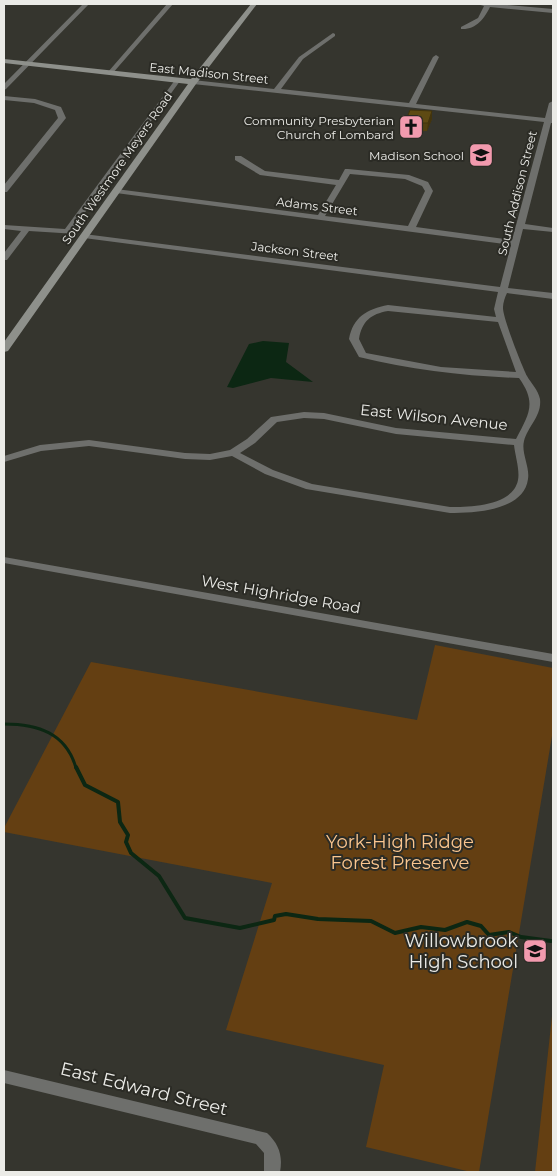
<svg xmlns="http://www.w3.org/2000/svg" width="557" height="1176" viewBox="0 0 557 1176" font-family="Montserrat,sans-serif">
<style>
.green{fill:#643f12}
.water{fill:#0c2713}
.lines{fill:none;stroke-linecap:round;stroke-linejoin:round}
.stream-far1{stroke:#0c2713;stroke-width:3}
.stream{stroke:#0c2713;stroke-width:4}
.street{fill:#6e6f6c;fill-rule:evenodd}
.secondary{fill:#8e908b;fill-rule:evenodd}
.wall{fill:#514010}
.shaded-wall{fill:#42340d}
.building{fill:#5e4a13;stroke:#42340d}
.labels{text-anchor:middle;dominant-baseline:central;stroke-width:4;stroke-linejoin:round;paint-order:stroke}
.far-street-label{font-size:12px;fill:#ebebe7;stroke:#2b2b25}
.far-poi-label{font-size:12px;fill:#ebebe7;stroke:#2b2b25;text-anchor:end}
.street-label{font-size:15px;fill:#ebebe7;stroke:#2b2b25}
.near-park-label{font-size:18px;fill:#fbc68f;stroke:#2b2b25}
.near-poi-label{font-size:18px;fill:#ebebe7;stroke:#2b2b25;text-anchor:end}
.near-street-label{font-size:18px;fill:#ebebe7;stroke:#2b2b25}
</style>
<rect width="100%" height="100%" fill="#35352e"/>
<path class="green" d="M435,645L553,668V730L479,1172H471L366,1147L384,1065L226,1030L272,883L4,832V828L91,662L417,720Z
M553,1007V1172H535Z"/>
<path class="water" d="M263,341L289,343L286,362L313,382L271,378L233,388L227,387L249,344Z"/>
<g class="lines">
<path class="stream-far1" d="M4,724C38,724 66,733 76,768"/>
<path class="stream" d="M76,767L85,785L118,802L120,822L128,835L126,842L131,853L159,876L185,918L240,928L274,920L275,916L286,914L318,919L371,921L395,933L421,927L445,930L467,922L481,926L489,935L509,932L521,937L551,941"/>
<path class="street" d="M83,4H89L6,89L4,90V84Z
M167,4H173L112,74H108V72Z
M477,4H497L553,9V13L490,7C484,19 476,30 461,29V27L478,18L484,6Z
M333,33L335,34V36L303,59L281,89L409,103L433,57L436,55L439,57L416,104L545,118L549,103L553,101V123H551L525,224L553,228V232L523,229L508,288L553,293V299L507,293C505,297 503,303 503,307C502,316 522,366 527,376C531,383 538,390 540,399C542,416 528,426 524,441C521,453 530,467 528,479C524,511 474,513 450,513L306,489L265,474L232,456L210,460L185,459L89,446L41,451L4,462V456L40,445L89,440L185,453L210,454L230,450L247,439L271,417L304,412L324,413L396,428L516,439C529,414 537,403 519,378C465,376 411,370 359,357L349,339C353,317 367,309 388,305L496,317L494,309L498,292L84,238L80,236L84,234L500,287L511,245L116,193L112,191L116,189L318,215L336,185L260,175L235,160V156H241L265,171L339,180L345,169H348L409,175L428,182L433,191L416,227L512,240L544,122L193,84L190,82L193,80L274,89L299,57ZM350,174L405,179L422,186L425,191L408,226L325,216ZM388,311L498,322L516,372L441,367L366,353L359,339C362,321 371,314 388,311ZM304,418L324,419L396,434L514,445C515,455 520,470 518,480C513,506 470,507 450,507L312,484L273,470L240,453L255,443L277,422Z
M175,80L180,81L73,229L77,230V234L29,231L7,260H4V253L21,231L4,229V225L65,229Z
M4,96L35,99L61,107L66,118L7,192H4V185L58,118L55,110L34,103L4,100Z
M4,557L553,654V662L4,563Z
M4,1070L267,1133C279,1144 283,1156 280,1172H264V1153L256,1144L4,1083Z"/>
<path class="secondary" d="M251,4H257L196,84L8,351L4,352V342L188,84L4,63V59L191,79Z"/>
</g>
<path class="wall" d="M432,111V119L427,131L404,132L405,123Z"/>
<path class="shaded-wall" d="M432,111V119L427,131L428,123Z"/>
<path class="building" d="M410,110L432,111L428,123H405Z"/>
<defs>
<symbol id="church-square" viewBox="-11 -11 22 22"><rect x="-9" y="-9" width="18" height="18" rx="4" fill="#f29aae" stroke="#2b2b25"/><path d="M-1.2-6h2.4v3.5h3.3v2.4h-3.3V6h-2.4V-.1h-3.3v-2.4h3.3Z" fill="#111"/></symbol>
<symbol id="school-square" viewBox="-11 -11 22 22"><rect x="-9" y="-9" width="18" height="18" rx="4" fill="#f29aae" stroke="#2b2b25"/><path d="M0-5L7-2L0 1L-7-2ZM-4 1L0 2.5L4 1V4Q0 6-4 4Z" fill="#111"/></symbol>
</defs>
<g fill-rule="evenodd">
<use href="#church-square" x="397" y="113" width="28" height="28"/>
<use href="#school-square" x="467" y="141" width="28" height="28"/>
<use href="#school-square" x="521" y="937" width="28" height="28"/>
</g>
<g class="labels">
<g class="far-street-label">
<text transform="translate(209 73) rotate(6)">East Madison Street</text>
<text transform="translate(117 168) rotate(-55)">South Westmore Meyers Road</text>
<text transform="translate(517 193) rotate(-76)">South Addison Street</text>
<text transform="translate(317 206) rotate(7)">Adams Street</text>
<text transform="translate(295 251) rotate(7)">Jackson Street</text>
</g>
<g class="far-poi-label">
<text x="394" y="120">Community Presbyterian<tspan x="394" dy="14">Church of Lombard</tspan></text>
<text x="464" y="155">Madison School</text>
</g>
<g class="street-label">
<text transform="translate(434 417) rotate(6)">East Wilson Avenue</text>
<text transform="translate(281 594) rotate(10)">West Highridge Road</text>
</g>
<g class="near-park-label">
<text x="400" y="842">York-High Ridge<tspan x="400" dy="21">Forest Preserve</tspan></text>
</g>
<g class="near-poi-label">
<text x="518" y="941">Willowbrook<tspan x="518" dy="21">High School</tspan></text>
</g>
<g class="near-street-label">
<text transform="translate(144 1089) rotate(14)">East Edward Street</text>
</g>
</g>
<rect width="557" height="1176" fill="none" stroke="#ebebe7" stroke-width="10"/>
</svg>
